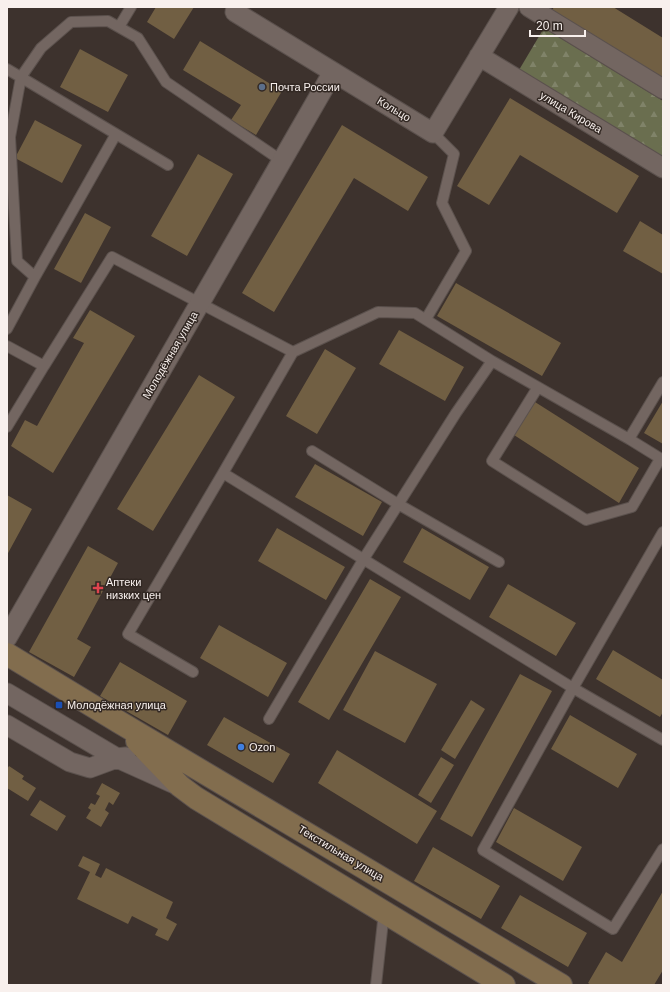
<svg xmlns="http://www.w3.org/2000/svg" width="670" height="992" viewBox="0 0 670 992" font-family="Arial,sans-serif">
<style>
.forest{fill:url(#forest-firs)}
.building{fill:#715f43}
.lines{fill:none;stroke-linecap:round;stroke-linejoin:round}
.service-casing{stroke:#5b514d;stroke-width:12}
.minor-casing{stroke:#5b514d;stroke-width:21}
.secondary-casing{stroke:#5b514d;stroke-width:24}
.service{stroke:#736661;stroke-width:10}
.minor{stroke:#736661;stroke-width:19}
.secondary{stroke:#826d4e;stroke-width:22}
.service-dot{fill:#5c6f8a;stroke:#322823;stroke-width:1.5}
.health-dot{fill:#e0444e;stroke:#322823;stroke-width:1.5}
.transit-dot{fill:#1a4fb4;stroke:#322823;stroke-width:1.5}
.shop-dot{fill:#3f7fe0;stroke:#322823;stroke-width:1.5}
.labels{text-anchor:middle;dominant-baseline:central;stroke-width:3;stroke-linejoin:round;paint-order:stroke}
.poi-label{font-size:11px;fill:#f8f0ed;stroke:#322823;text-anchor:start}
.street-label{font-size:11px;fill:#f8f0ed;stroke:#322823}
</style>
<defs>
<pattern id="forest-firs" width="22" height="20" patternUnits="userSpaceOnUse"><rect width="22" height="20" fill="#6a6e4f"/><path d="M5 1l3.5 6h-7zM16 11l3.5 6h-7z" fill="#808369"/></pattern>
</defs>
<rect width="100%" height="100%" fill="#3d322d"/>
<path class="forest" d="M544,28L663,101V157L519,70Z"/>
<path class="building" d="M156,7H194L174,39L147,22Z
M554,7H613L663,38V85L549,15Z
M200,41L282,91L256,135L231,120L241,105L183,70Z
M80,49L128,75L108,112L60,87Z
M510,98L639,176L617,213L520,155L489,205L457,186Z
M35,120L82,145L62,183L15,158Z
M342,125L428,177L408,211L354,178L274,312L242,293Z
M198,154L233,174L187,256L151,236Z
M85,213L111,227L81,283L54,269Z
M640,221L663,235V274L623,251Z
M456,283L561,343L542,376L437,316Z
M90,310L135,336L53,473L11,446L25,420L37,426L84,343L73,338Z
M399,330L464,367L445,401L379,364Z
M325,349L356,368L317,434L286,416Z
M199,375L235,397L153,531L117,509Z
M663,401V444L644,433Z
M535,402L639,468L619,503L514,435Z
M315,464L382,502L363,536L295,497Z
M7,495L32,509L7,555Z
M277,528L345,567L326,600L258,561Z
M422,528L489,567L470,600L403,562Z
M88,546L118,563L77,639L91,647L74,677L29,652Z
M370,579L401,597L329,720L298,702Z
M508,584L576,623L556,656L489,617Z
M219,625L287,663L268,697L200,658Z
M613,650L663,680V712L660,717L596,679Z
M375,651L437,684L405,743L343,710Z
M120,662L187,701L168,735L100,696Z
M520,674L552,691L472,837L440,819Z
M471,700L485,709L455,759L441,750Z
M570,715L637,754L618,788L551,749Z
M224,717L290,754L273,783L207,745Z
M337,750L437,811L417,844L318,783Z
M441,757L454,765L431,803L418,795Z
M9,766L24,776L22,779L36,788L28,801L7,788V769Z
M102,783L120,793L113,805L109,802L105,810L109,813L101,827L86,818L91,810L88,808L91,803L95,805L100,796L96,794Z
M40,800L66,816L57,831L30,815Z
M514,808L582,847L563,881L496,842Z
M433,847L500,886L481,919L414,881Z
M83,856L100,864L95,875L101,878L106,868L173,902L166,918L177,924L168,941L155,935L158,929L132,916L128,924L77,899L90,872L78,866Z
M663,891V970L654,985H591L588,983L606,952L622,962Z
M520,895L587,933L568,967L501,928Z"/>
<g class="lines">
<defs>
<path id="service" d="M119,27L131,7
M7,69L168,165
M35,277L17,261L10,137L21,77L41,48L71,22L108,21L138,38L166,82L282,161
M426,319L466,251L442,203L454,154L433,133
M7,329L35,277L116,134
M7,346L44,366L7,427
M492,361L629,439L663,460
M44,366L112,257L293,352L223,473L573,688L663,532
M538,387L492,461L586,520L632,507L660,459
M629,439L663,382
M312,451L398,504L499,562
M193,672L128,634L223,473
M269,719L363,560L456,413L492,361L415,313L378,312L293,352
M663,740L573,688L483,850L613,929L663,849
M376,985L384,912"/>
<path id="minor" d="M238,7L235,12L433,133L509,7
M529,7L663,89
M479,56L663,168
M7,638L333,72
M7,693L117,758L177,785
M7,725L70,762L90,768L117,758L126,757"/>
<path id="secondary" d="M7,654L119,722L561,985
M137,741L180,786L196,798L504,985"/>
</defs>
<use href="#service" class="service-casing"/>
<use href="#minor" class="minor-casing"/>
<use href="#secondary" class="secondary-casing"/>
<use href="#service" class="service"/>
<use href="#minor" class="minor"/>
<use href="#secondary" class="secondary"/>
</g>
<circle class="service-dot" cx="262" cy="87" r="4"/>
<path class="health-dot" d="M96 582h4v4h4v4h-4v4h-4v-4h-4v-4h4z"/>
<rect class="transit-dot" x="55" y="701" width="8" height="8" rx="2"/>
<circle class="shop-dot" cx="241" cy="747" r="4"/>
<g class="labels">
<g class="poi-label">
<text x="270" y="87">Почта России</text>
<text x="106" y="582">Аптеки<tspan x="106" dy="13">низких цен</tspan></text>
<text x="67" y="705">Молодёжная улица</text>
<text x="249" y="747">Ozon</text>
</g>
<g class="street-label">
<text transform="translate(394 109) rotate(31)">Кольцо</text>
<text transform="translate(571 112) rotate(31)">улица Кирова</text>
<text transform="translate(170 355) rotate(-60)">Молодёжная улица</text>
<text transform="translate(341 853) rotate(31)">Текстильная улица</text>
</g>
</g>
<rect width="670" height="992" fill="none" stroke="#f8f0ed" stroke-width="16"/>
<path d="M530 30v6h55v-6" fill="none" stroke="#f8f0ed" stroke-width="2"/>
<text x="536" y="30" font-size="12" fill="#f8f0ed" stroke="#322823" stroke-width="3" paint-order="stroke">20 m</text>
</svg>
